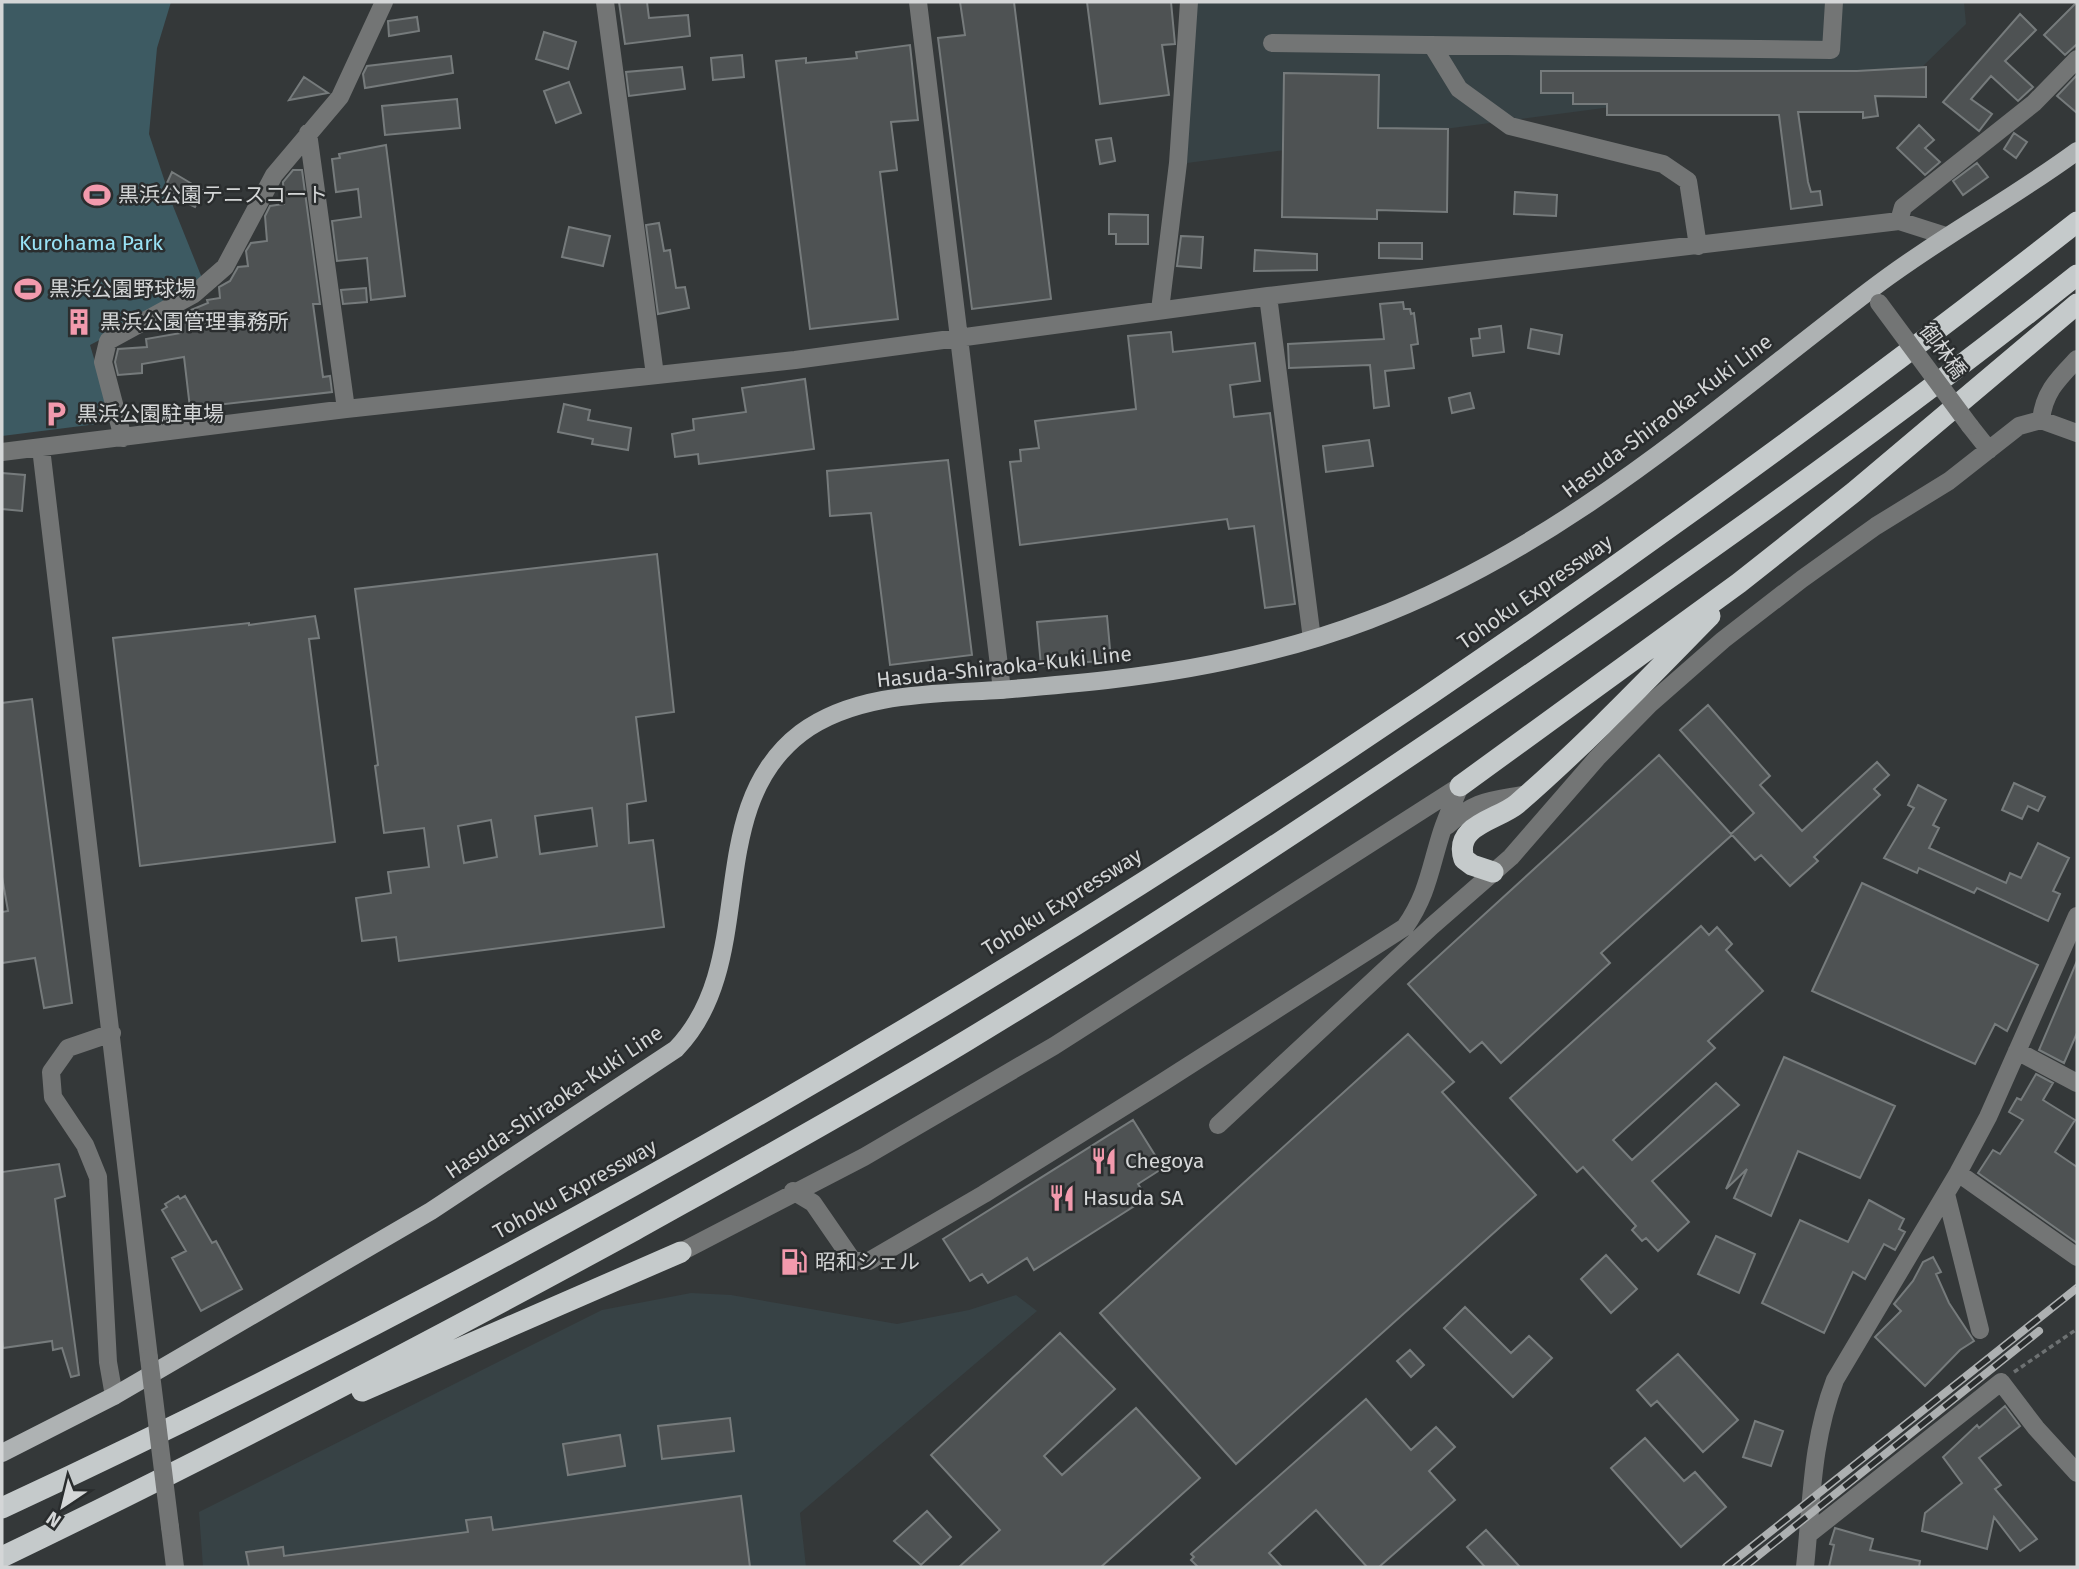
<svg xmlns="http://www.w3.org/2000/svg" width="2079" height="1569" viewBox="0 0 2079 1569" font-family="'Fira Sans','Noto Sans JP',sans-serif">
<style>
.built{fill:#374245}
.green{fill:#3d5a62}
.building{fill:#4e5253;stroke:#767b7c;stroke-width:2;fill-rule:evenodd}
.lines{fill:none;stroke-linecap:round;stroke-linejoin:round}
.path{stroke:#6d7172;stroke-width:3.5;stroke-dasharray:5 3.5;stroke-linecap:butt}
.minor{stroke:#737575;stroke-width:18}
.major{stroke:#aeb2b3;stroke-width:18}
.highway{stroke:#c5cacb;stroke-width:21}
.rail-casing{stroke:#adb0b1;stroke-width:8}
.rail{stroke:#2a2d2e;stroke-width:5;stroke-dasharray:16;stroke-linecap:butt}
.minor-bridge{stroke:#737575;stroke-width:18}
.labels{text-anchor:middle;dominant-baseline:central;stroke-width:5;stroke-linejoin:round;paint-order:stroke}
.poi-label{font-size:21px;fill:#d4d6d7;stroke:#2a2d2e;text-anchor:start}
.park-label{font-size:21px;fill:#98e2f5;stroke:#2a2d2e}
.street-label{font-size:21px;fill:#d4d6d7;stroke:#2a2d2e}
</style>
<rect width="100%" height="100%" fill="#343839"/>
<path class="built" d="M1194,2H1964L1966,24L1923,66L1187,163Z
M691,1293L731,1295L897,1324L969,1310L1016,1295L1037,1311L800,1513L806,1567H203L199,1512L602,1310Z"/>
<path class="green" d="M2,2H171L157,48L149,134L173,206L202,278L159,309L90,345L113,422L2,436Z"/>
<path class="building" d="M619,2H647L649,18L688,15L690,36L625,44Z
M960,2H1014L1051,299L972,309L938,38L965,35Z
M1087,2H1171L1175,44L1162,45L1169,95L1100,104Z
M2077,2V44L2065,55L2044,35Z
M2020,14L2036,30L2005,61L2033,87L2018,101L1991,76L1971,99L1992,114L1979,131L1943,102Z
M417,17L419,31L389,36L388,21Z
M544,32L576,42L568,69L536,59Z
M910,45L918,120L891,122L897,170L880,172L898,319L810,329L776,61L806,58V63L857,58L856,52Z
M742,55L744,77L713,80L711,58Z
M451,56L453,73L365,88L363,74L367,66Z
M682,67L685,89L629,96L626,72Z
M1926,67V97L1875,96L1878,116L1863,118V112H1798L1808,182L1811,192L1820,191L1822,205L1791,209L1779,115H1607V104H1573V93H1541V71H1857Z
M1284,73L1379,75L1378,128L1448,129L1447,212L1377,210V219L1282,217Z
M2077,75V113L2057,96Z
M304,77L328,93L289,100Z
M569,82L581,113L556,123L544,91Z
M457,99L460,128L385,135L382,106Z
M1919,125L1934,140L1925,148L1940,162L1925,175L1897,148Z
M2014,133L2027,142L2016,158L2004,149Z
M1111,138L1115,161L1100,164L1096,140Z
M386,145L405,296L371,300L367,258L337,261L332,221L361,217L358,189L336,192L332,159L340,158L339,154Z
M1977,163L1988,177L1963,195L1953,181Z
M293,170H302L320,304H313L323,377L330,376L332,392L190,408L184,357L142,364V373L118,375L115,362L118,349L147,347L146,339L181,333L179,315L208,303L207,300L220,298L219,287L230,281L238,267L248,266L246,251L251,243L267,241L265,216L270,206L284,204L283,182Z
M172,172L204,191L195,207L174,197L167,183Z
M1515,192L1557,195L1556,216L1514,214Z
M1109,214L1148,215V244H1116V234H1109Z
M659,223L664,251L670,250L676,288L685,287L689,308L658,314L646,225Z
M569,227L610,236L603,266L562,257Z
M1181,236L1203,237L1201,268L1177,266Z
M1379,243H1422V259L1379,258Z
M1255,250L1317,254V270L1254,271Z
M366,288L367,302L343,304L341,290Z
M1403,302L1404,309H1410L1411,314L1414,313L1418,344L1411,345L1414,368L1385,371L1389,406L1374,408L1370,365L1289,368L1288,344L1384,339L1380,304Z
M1501,326L1504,352L1473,356L1471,339L1480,338L1479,329Z
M1531,329L1562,335L1559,354L1528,348Z
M1171,332L1173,352L1255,343L1260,381L1230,385L1234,417L1270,413L1295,604L1265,608L1254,526L1229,529L1227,519L1020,545L1010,462L1021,461L1020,450L1039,448L1035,421L1136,409L1128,336Z
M805,379L814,449L699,464L698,454L675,457L672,434L694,430L693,419L746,412L742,388Z
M1470,393L1474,408L1452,413L1449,398Z
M564,404L590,410L588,420L631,428L628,450L592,444L593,439L558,432Z
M1369,440L1373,466L1326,472L1323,446Z
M948,460L972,655L890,665L871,513L830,516L827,471Z
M2,473L25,475L22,511L2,509Z
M657,554L674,712L636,717L646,801L627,804L629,843L653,840L664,927L399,961L396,937L362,941L356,898L391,893L388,872L429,867L424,828L384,833L375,766L378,765L355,589ZM592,808L597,846L540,854L535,816ZM491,820L497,857L464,863L458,826Z
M315,616L319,638L309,639L335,842L140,866L113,638L249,623V625Z
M1107,616L1111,660L1041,666L1037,622Z
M32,699L72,1003L44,1008L35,958L2,963V912L8,911L2,877V703Z
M1708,705L1770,776L1760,785L1802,831L1877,762L1889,775L1874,789L1880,795L1814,857L1818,861L1790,886L1761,855L1755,860L1732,835L1601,953L1610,963L1501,1063L1482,1042L1470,1052L1408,984L1659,755L1731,834L1754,813L1680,730Z
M2014,783L2045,797L2038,811L2028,806L2022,819L2002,810Z
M1918,785L1946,800L1933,825L1939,828L1929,848L2006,883L2010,873L2021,878L2038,843L2069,858L2053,891L2060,894L2048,921L1977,888L1974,893L1919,868L1917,873L1884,858L1914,808L1908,805Z
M1862,883L2038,965L2007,1031L1995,1024L1975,1064L1812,991Z
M1701,926L1709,935L1717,927L1732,944L1726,950L1763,991L1708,1041L1715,1048L1613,1140L1632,1160L1716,1083L1739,1105L1652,1181L1689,1222L1658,1251L1646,1238L1642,1241L1632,1230L1636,1226L1583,1167L1577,1172L1510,1098Z
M2077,961V1033L2064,1063L2039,1050Z
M1408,1034L1454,1082L1442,1092L1536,1195L1236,1464L1100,1313Z
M1784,1057L1895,1106L1860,1178L1798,1151L1771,1216L1734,1198L1747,1169L1726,1189Z
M2036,1074L2053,1083L2043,1100L2075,1120L2055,1152L2077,1167V1243L1978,1173L1993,1150L2000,1154L2023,1120L2009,1112L2017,1098L2021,1100Z
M1133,1120L1163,1168L1138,1184L1147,1198L1034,1270L1027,1258L988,1283L982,1274L970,1281L943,1239Z
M59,1164L65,1196L55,1199L79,1375L71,1377L62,1348L53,1350L52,1341L3,1348L2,1340V1172Z
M178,1196L180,1199L185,1196L212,1243L216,1241L242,1289L201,1311L172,1258L186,1251L162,1210L167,1207L165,1204Z
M1869,1200L1904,1219L1899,1229L1905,1232L1895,1250L1884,1244L1865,1279L1853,1272L1824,1333L1762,1303L1800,1220L1848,1242Z
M1716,1236L1755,1254L1739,1293L1698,1274Z
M1606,1255L1637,1289L1611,1313L1581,1279Z
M1933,1257L1941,1272L1936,1274L1949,1303L1974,1341L1960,1350L1925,1386L1875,1337L1901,1311L1894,1304L1913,1281L1923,1262Z
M1465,1307L1511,1353L1529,1336L1552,1358L1513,1397L1444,1328Z
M1060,1333L1115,1389L1044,1456L1062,1475L1136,1408L1200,1478L1101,1567H959L1000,1530L931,1455Z
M1410,1350L1424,1365L1411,1377L1397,1361Z
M1678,1354L1738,1420L1703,1452L1657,1401L1651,1406L1637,1390Z
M1366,1399L1411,1450L1436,1427L1455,1447L1429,1471L1455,1500L1379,1567H1367L1316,1510L1269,1553L1282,1567H1198L1191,1560L1194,1557L1191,1554Z
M2005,1406L2020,1426L1979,1458L2001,1485L1995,1489L2037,1539L2020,1551L1994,1517L1987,1549L1922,1531L1925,1513L1962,1483L1943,1457L1977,1425L1979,1428Z
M730,1418L734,1451L662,1459L658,1426Z
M1755,1421L1783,1431L1771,1466L1743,1457Z
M620,1435L625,1466L568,1475L563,1444Z
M1645,1438L1684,1481L1695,1472L1726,1507L1681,1547L1611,1468Z
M741,1496L750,1567H249L246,1552L283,1547L284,1556L468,1532L466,1520L491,1517L493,1530Z
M927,1511L951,1537L921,1565L894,1541Z
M1835,1528L1873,1539L1870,1550L1920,1561L1919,1567H1829L1834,1545L1830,1544Z
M1486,1530L1520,1567H1485L1467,1547Z"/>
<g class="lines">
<path class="path" d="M2014,1372L2077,1329"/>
<path class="minor" d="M605,2L655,375
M918,2L1002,690
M1272,43L1831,50L1834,2
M1432,45L1459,89L1510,126L1663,164L1688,181L1698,246
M308,133L346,409
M1899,221L1903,207L2034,103L2077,59
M1268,296L1312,639
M1160,310L1178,163L1189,2
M2041,420C2044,392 2058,379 2077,359
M1970,426L1989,450
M123,438L103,362L108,341L194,294L225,267L274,175L340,97L384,2
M41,448L149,1358
M2,452L346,409L795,360L1268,296L1899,221L1946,236
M1447,826C1476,799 1491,801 1528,794
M112,1033L68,1048L51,1072L53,1097L85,1145L98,1177L108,1362L114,1396
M2017,1051L2077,1083
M1218,1125L1432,926L1511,857L1597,758L1650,704L1723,640L1802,579L1876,526L1949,481L2019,426L2041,420L2077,433
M1958,1173L2077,1257
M793,1191L813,1203L853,1261H869L984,1194L1160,1084L1405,927C1428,894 1430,868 1442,831C1447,816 1454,801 1460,786
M1946,1194L1980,1330
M681,1252L864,1157L1054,1046L1460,786
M170,1527L175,1567
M1809,1534L2001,1382L2036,1428L2077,1473
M1805,1567C1812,1501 1811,1443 1835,1380L1958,1173L1988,1117L2077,916"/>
<path class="major" d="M2,1453L114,1396L431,1211L676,1049C761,961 700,810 801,733C856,692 935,694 1000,690C1036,687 1071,684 1107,680C1196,670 1285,652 1369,620C1560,548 1709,413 1869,291C1935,240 2009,201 2077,151"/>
<path class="highway" d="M1460,786L1739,583L1854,492L2077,304
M1493,872L1472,865L1464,859C1453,825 1498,820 1517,804C1585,745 1647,680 1710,616
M362,1391L681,1252
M2,1508C741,1164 1436,724 2077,222
M2,1557C216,1454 426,1344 635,1230C746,1168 857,1107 966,1041C1148,931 1325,814 1501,694C1700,559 1889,424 2077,275"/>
<defs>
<path id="rail" d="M1726,1567L2077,1288
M1744,1567L2039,1331"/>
</defs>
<use href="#rail" class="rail-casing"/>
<use href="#rail" class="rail"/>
<path class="minor-bridge" d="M1879,303L1970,426
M149,1358L170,1527"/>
</g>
<defs>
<symbol id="stadium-bare" viewBox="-9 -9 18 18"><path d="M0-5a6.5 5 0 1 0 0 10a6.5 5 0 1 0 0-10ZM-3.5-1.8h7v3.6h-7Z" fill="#f29aad" stroke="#2a2d2e" stroke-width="2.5" paint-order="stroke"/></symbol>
<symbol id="building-bare" viewBox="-9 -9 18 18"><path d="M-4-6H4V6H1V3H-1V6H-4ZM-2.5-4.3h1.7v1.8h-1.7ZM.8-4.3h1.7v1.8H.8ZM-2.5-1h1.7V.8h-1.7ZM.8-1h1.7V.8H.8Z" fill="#f29aad" stroke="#2a2d2e" stroke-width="2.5" paint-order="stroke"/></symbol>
<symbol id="parking-bare" viewBox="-9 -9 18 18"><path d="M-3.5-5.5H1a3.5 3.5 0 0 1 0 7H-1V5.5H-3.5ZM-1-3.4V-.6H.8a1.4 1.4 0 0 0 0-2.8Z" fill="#f29aad" stroke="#2a2d2e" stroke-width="2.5" paint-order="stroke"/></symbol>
<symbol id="restaurant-bare" viewBox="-9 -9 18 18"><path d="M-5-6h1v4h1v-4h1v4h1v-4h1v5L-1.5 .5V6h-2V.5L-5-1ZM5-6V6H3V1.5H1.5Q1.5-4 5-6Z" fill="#f29aad" stroke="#2a2d2e" stroke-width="2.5" paint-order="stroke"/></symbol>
<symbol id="fuel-bare" viewBox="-9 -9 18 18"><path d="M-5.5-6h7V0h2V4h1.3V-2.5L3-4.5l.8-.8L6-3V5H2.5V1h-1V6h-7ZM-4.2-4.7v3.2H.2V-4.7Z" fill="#f29aad" stroke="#2a2d2e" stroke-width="2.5" paint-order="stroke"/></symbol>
</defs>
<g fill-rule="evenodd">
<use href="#stadium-bare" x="78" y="176" width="38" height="38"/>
<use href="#stadium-bare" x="9" y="270" width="38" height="38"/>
<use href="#building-bare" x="60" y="303" width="38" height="38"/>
<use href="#parking-bare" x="37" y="395" width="38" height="38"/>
<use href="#restaurant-bare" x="1085" y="1142" width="38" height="38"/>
<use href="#restaurant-bare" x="1043" y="1179" width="38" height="38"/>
<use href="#fuel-bare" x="775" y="1243" width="38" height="38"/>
</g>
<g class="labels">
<g class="poi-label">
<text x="118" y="195">黒浜公園テニスコート</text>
<text x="49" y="289">黒浜公園野球場</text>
<text x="100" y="322">黒浜公園管理事務所</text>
<text x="77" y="414">黒浜公園駐車場</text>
<text x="1125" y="1161">Chegoya</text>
<text x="1083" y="1198">Hasuda SA</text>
<text x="815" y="1262">昭和シェル</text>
</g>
<g class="park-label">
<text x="91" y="243">Kurohama Park</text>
</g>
<g class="street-label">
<text transform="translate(1943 351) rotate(54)">御林橋</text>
<text transform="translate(1667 416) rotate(-37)">Hasuda-Shiraoka-Kuki Line</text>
<text transform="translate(1535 592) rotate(-35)">Tohoku Expressway</text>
<text transform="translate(1004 667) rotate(-6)">Hasuda-Shiraoka-Kuki Line</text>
<text transform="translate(1062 902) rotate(-32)">Tohoku Expressway</text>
<text transform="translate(554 1102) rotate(-34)">Hasuda-Shiraoka-Kuki Line</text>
<text transform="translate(575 1189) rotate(-29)">Tohoku Expressway</text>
</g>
</g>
<rect width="2079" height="1569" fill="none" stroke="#d4d6d7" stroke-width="7"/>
<g transform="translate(63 1506) rotate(215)" stroke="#2a2d2e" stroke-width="5" paint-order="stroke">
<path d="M0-5L12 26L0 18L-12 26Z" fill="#d4d6d7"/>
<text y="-10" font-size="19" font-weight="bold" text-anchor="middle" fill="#d4d6d7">N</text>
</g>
</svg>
